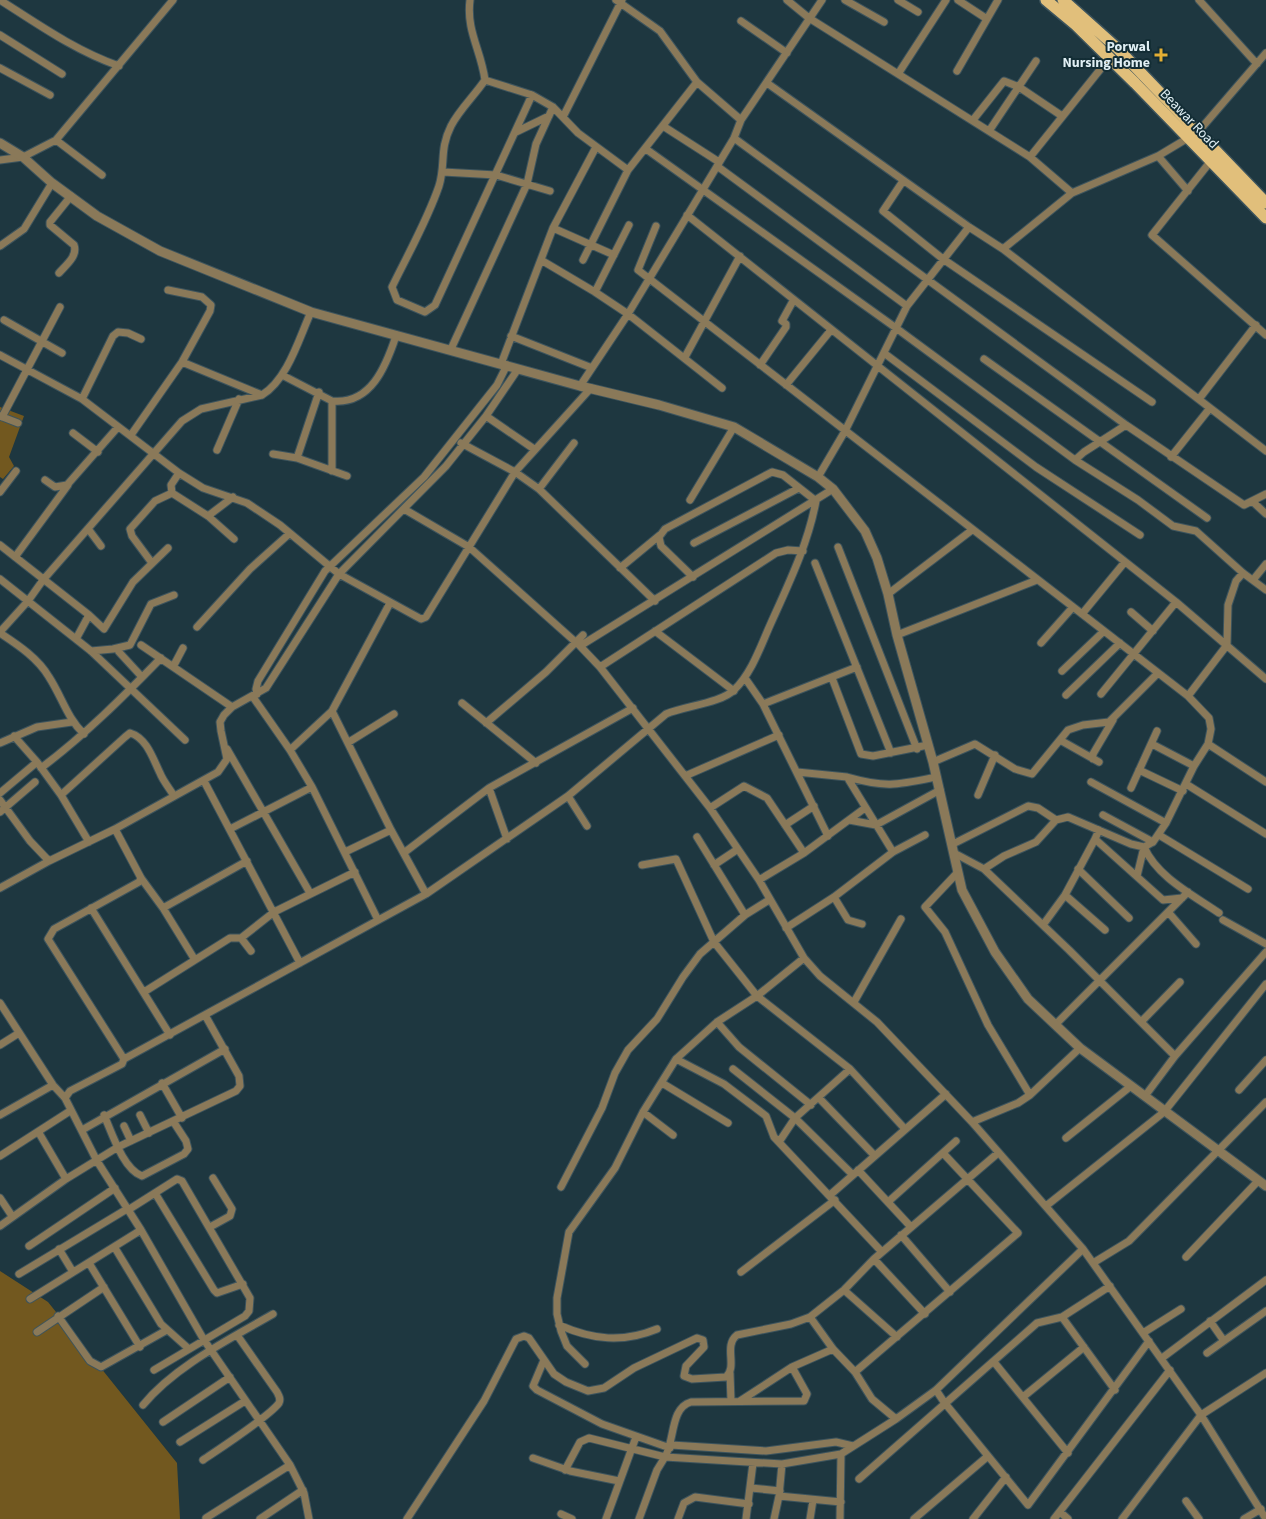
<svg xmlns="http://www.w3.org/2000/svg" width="1266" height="1519" viewBox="0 0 1266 1519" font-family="'Source Sans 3',sans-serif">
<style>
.green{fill:#72581f}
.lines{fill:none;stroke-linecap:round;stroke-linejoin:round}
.minor-casing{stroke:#3d545d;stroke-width:9}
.tertiary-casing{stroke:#3d545d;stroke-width:11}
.primary-casing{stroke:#3d545d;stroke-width:14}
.minor{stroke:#8a7959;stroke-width:7}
.tertiary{stroke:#8a7959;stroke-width:9}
.primary{stroke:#e1bf7b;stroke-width:11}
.poi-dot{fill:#e3ae34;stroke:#132d35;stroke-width:2}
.labels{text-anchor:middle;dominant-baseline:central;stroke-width:4;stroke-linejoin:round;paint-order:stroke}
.poi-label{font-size:14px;font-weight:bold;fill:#e0eff4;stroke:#132d35;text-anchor:end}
.street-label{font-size:14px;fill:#e0eff4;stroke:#132d35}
</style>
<rect width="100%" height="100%" fill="#1e3740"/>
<path class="green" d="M0,407L24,416L9,457L14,466L3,479L0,477Z
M0,1271L48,1302L177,1463L180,1519H0Z"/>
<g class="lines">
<defs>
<path id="minor" d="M0,0C39,25 76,51 119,66
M470,0C466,31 481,50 485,80C475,95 459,110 451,126C439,150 446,163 439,186C427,221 408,254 392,287L397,300L425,312L435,305L532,95
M616,0L660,31L697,82L741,120
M787,0L809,18L1030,157L1072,193
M845,0L884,22
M898,0L918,12
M958,0L987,19
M1199,0L1257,64
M741,21L787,53
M0,35L62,74
M0,68L50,95
M957,71L998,0
M898,74L946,0
M485,80L532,95L553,107L578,133L628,170
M767,83L969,227
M563,117L622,0
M973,120L1004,81L1019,87L1062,116
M663,126L719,162
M989,131L1036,61
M516,132L549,116
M734,138L1126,425
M56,140L102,175
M646,149L896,328L1075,460L1138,500L1173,526L1196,531L1243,573L1266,590
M1158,156L1188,191
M1030,157L1111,56
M0,160L23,157L56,140L173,0
M1210,162L1152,235L1266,335
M717,166L907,306
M443,172L496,175L550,191
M903,181L883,211L943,259L1152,402
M687,215L1176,602L1266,679
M656,226L638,270L1188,696L1209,718L1211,729L1208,744L1194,766L1166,823L1153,842L1144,847L1131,844L1068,817L1056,820L1036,842L1004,856L984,869
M553,228L614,255
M0,246L24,229L52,183
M1003,249L1266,451
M541,260L595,292L629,225
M583,260L628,170L697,82
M59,273C66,265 78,256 74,245L50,225V222L71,196
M595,292L628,314L722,388
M4,320L62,353
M511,336L592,368
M451,349L527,184L536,144L553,107
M884,353L1036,467L1140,535
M0,355L82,399L179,473L203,488L247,503L280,525L339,574L421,619L426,617L515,472L591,388
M685,357L740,256
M984,359L1207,518
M182,362L262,395
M501,364L553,228L596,147
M760,365L786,327V324L782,321L793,301
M282,375L332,401
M786,385L831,330
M580,386L628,314L734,138L741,120L822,0
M82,399L113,336L118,332L128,333L141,339
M1199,399L1256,325
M0,416L18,423
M486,416L534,449
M2,417L60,307
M73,433L98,452
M131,435L182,362L210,311L211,305L202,297L168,290
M461,443L515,472L539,489L655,601
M217,450L239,399
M273,454L297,458L347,476
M1171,457L1210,408
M297,458L319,392
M1075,460L1084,452L1126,425L1244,505L1266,494
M332,471V401C371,405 386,366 396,336
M179,473L171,485L172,493L208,516L234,539
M818,477L845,431L907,306L969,227L1003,249L1072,193L1158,156L1198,132L1266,53
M45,480L55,487L67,485L118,427
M539,489L574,443
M0,492L16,471
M690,500L734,427
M1252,501L1266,514
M404,509L469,547L580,646L600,667L710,808L759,880L804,958L820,976L877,1022L972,1122L1083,1249L1201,1415L1266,1519
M208,516L233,497
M89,530L101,546
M694,543L799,488
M0,545L89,615L104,629L133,582L168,548
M838,547L917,749
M15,557L68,485
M152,563L132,536L130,529L155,501L172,493
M815,563L891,753
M620,568L660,535
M0,579L91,651L185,740
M1253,580L1266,564
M888,594L972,530
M1131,612L1153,631
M1082,614L1124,563
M197,627L250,569L289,534
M655,631L734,691
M0,632L28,601L43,580L182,421L201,409L262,395C288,379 299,338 311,312
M0,633C18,645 38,658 49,677C62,697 67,718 84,734
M897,635L1037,580
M76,639L89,615
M1041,643L1073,607
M141,645L232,707
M580,646L833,489
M91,651L113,649L130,645L151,604L174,595
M119,652L142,677
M173,667L183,648
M600,667L776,553L788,550L803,551
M1062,671L1104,631
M745,678L763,704L828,836
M832,678L861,754L873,756L928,745
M257,694L256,689L258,681L325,571L424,477L497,385L507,365
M1101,694L1176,602
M1066,695L1120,643
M1188,696L1227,645L1228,605L1236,581L1243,573
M253,697L290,750L312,787L378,920
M462,703L536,763
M763,704L857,667
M332,711L391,830L426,894
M486,723L546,672L583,635
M14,736L37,762L61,795L125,737L130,733C147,738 153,759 160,773C163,781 170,789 174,796
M1060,740L1099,762
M349,742L394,714
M0,743L37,727L72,722
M1152,744L1194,766
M1208,744L1266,782
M227,749L310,893
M290,750L332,711L390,603
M1093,759V754L1113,720
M933,762L975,744L1015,769L1032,774L1068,730L1083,725L1109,722L1158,673
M41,768C85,735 123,697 161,658
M1139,770L1183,791
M797,772L847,777L893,852
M685,776L779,735
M847,777C886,788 897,785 936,777
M204,781L300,963
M1091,782L1166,823
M1186,784L1266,834
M489,788L507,839
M1131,788L1157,731
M0,793L37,762
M61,795L89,842
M978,795L995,755
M568,796L587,826
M0,800L30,841L49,861L115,829L218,772L227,759L221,731L220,722L224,715L232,707L266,688L339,574L446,466L486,416L518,369
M710,808L744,786L767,798L804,853
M0,812L35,782
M1103,815L1153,842
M849,820L876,825L940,790
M785,825L814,806
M115,829L141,878L163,908L195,960
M230,829L312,787
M1099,830L1095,839L1163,900L1182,898
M1159,835L1248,889
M697,837L745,915
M953,844L1028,806L1038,808L1056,820
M1144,847C1157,877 1193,895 1219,913
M345,852L391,830
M405,852L489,788L633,708
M954,853L984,869L1069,950L1175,1056
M714,865L738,849
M1078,869L1129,918
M958,872L925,907L945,932L988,1025L1030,1095
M1137,876L1144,847
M759,880L804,853L865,808
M0,888L49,861
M1065,895L1105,930
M834,897L848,920L862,924
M91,908L170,1035
M163,908L247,861
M1169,913L1196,944
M1223,920L1266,944
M1043,925L1065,895L1095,839
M786,928L834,897L893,852L925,835
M241,938L274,912L355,872
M804,958L757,996L850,1069L905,1129
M144,992L230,938H241L251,951
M854,1002L901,919
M0,1003L53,1085L65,1098L97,1161L141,1230L204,1340L290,1465L304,1493L309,1519
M717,1022L739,1047L811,1105
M1141,1022L1180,982
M1055,1025L1188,892
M0,1045L19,1033
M124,1059L48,939L54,929L139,882L141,878
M676,1059L724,1084L766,1116L774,1137L882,1252
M733,1069L795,1118L853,1175
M162,1083L182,1118
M662,1083L728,1123
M1239,1090L1266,1060
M1145,1096L1175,1056L1266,952
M65,1098L70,1091L122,1064L124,1059L426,894L568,796L666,714C685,706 721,703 734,690C752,673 761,645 771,623C789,583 808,544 816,501L783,475L772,472L665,529L659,537L661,546L693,577
M819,1098L875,1156
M643,1112L673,1135
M0,1115L53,1085
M104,1115C112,1133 123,1169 142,1176L184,1154L188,1149L186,1141L173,1121
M140,1115L149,1133
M972,1122L1018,1103L1030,1095L1080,1048
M124,1126L131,1141
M82,1130L225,1049
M39,1133L66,1179
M1066,1138L1131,1086
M779,1142L795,1118L850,1069
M0,1156L70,1111
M858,1170L911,1227
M561,1187L602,1108L615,1073L628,1050L657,1019L683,977L700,954L745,915L769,900
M155,1193L214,1290L217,1293L243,1284
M830,1195L946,1094
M0,1198L12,1216
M888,1202L956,1141
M1046,1206L1164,1112L1266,984
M128,1210L177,1179L182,1181L250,1298L249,1311L245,1316L154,1370
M0,1226L66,1179L118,1147L236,1091L240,1086L239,1076L205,1015
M210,1227L230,1216L232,1209L213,1178
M901,1235L950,1292
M29,1246L115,1188
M115,1248L161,1324L189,1349
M59,1249L73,1272
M1186,1257L1258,1181
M874,1259L925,1314
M89,1263L140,1347
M1093,1263L1129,1241L1266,1102
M741,1272L835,1200
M19,1274L127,1209
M844,1290L897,1337
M30,1299L141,1230
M58,1316L90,1361L101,1367L167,1330
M810,1317L833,1349L855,1372L872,1399L896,1419
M1062,1317L1115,1390
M1210,1321L1224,1341
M559,1325C593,1340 623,1343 657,1329
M37,1332L104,1287
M1143,1333L1181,1309
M1207,1353L1266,1311
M1162,1358L1266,1280
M544,1360L533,1386L537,1390L602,1424L670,1448
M994,1362L1068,1453
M585,1364L567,1346L561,1331L557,1314V1298L569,1232L615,1168L643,1112L676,1059L717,1022L757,996L714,942L676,859L642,865
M855,1372L1018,1233L943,1153
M730,1373L731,1401
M936,1390L944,1402L1028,1505L1149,1341
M1023,1397L1084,1347
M740,1401L792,1367L833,1349
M143,1405C175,1366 230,1339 273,1314
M163,1422L230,1377
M180,1442L245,1401
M671,1445L766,1451L836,1442L853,1446
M533,1458L570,1471L619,1481
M203,1460C219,1449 270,1416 279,1403C281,1399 279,1396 277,1392L237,1335
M565,1470L580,1442L589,1438L665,1457C675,1440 670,1408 691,1402L804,1401L807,1394L792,1367
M859,1479L1037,1323L1062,1317L1110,1286
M751,1488L780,1491
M779,1496L841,1502
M1186,1501L1199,1519
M1060,1512L1068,1519
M561,1514L572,1519
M206,1518L290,1465
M260,1519L303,1490
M407,1519L484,1401L516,1339L524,1336L529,1338L554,1374L566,1382L588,1391L604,1388L634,1368L697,1338L703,1340L704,1347L686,1366L684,1376L692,1379L726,1377C738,1366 723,1346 737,1335L791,1324L810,1317L844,1290L874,1259L998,1153
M606,1519L636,1437
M639,1519L657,1470L665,1457L782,1464L841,1454L896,1419L936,1390L1083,1249
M678,1519L684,1503L695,1497L749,1504
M746,1519L753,1463
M774,1519L779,1496L782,1464
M810,1519L813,1500
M840,1519L841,1454
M914,1519L988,1456
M973,1519L1006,1477
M1054,1519L1170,1370
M1122,1519L1201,1415L1266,1373
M1244,1519L1261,1509"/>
<path id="tertiary" d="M0,143L23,157L52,183L97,216L160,251L311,312L580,386L659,405L734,427L818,477L833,489L865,531L877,558L888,594L897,635L933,762L962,890L995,952L1028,999L1080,1048L1266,1186"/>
<path id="primary" d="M1046,0L1076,25L1135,83L1266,218
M1063,0L1118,49L1266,203"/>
</defs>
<use href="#minor" class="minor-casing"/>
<use href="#tertiary" class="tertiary-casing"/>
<use href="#primary" class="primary-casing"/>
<use href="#minor" class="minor"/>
<use href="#tertiary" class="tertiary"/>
<use href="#primary" class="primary"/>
</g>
<path class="poi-dot" d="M1158.5 47.5h5v5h5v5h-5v5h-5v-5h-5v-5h5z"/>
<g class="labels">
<g class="poi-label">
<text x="1150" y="47">Porwal<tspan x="1150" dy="16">Nursing Home</tspan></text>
</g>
<g class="street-label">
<text transform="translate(1189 119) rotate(46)">Beawar Road</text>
</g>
</g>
</svg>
